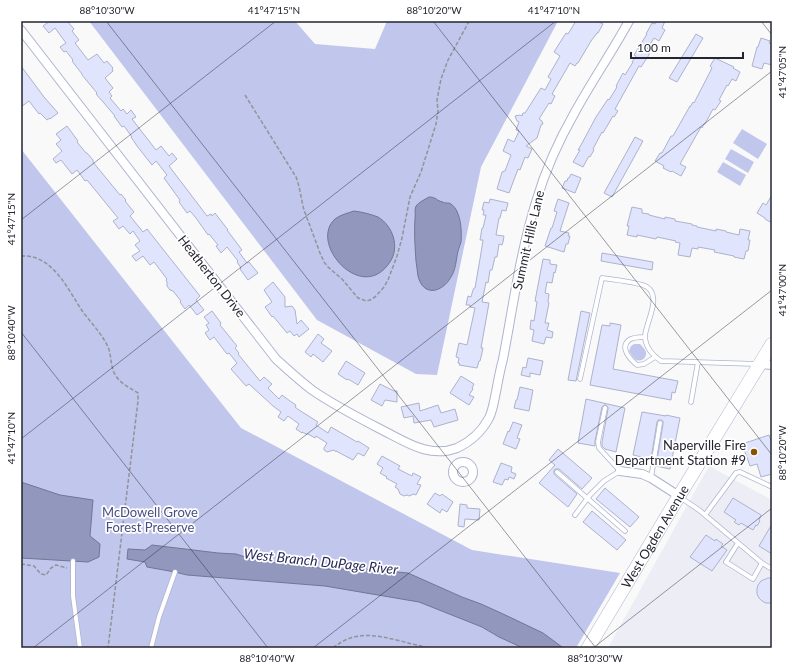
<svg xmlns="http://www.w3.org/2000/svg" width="793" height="669" viewBox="0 0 793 669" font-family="Lato,sans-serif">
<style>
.built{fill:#ecedf5}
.green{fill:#c0c6ec}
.water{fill:#9298bd;stroke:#717693}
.building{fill:#e0e4fc;stroke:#adb2ce}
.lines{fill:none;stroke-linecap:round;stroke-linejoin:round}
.service-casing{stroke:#afb4d0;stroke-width:5.5}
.minor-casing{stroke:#afb4d0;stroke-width:10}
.primary-casing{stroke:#afb4d0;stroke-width:14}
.path{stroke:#929398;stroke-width:1.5;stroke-dasharray:4 2;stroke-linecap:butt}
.service{stroke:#fff;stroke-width:4}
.minor{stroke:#fff;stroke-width:8}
.primary{stroke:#fff;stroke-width:13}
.ticks{fill:none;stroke:#242530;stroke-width:1;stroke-opacity:0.45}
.poi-dot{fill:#885400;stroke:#fff;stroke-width:1.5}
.labels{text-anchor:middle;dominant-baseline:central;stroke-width:3.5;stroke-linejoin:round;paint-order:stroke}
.street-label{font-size:13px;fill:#242530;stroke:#fff}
.poi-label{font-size:13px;fill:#242530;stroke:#fff;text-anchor:end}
.park-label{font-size:13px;fill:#494e82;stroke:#fff}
.water-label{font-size:14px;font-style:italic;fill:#282a5a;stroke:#fff}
.neatline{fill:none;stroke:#242530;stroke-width:1.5}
.ticks-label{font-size:10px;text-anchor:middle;fill:#242530}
</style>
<rect width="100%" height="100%" fill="#f9f9f9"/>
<path class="built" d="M709,466L772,500V648H608Z"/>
<path class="green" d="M89,21H295L315,44L375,49L387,21H558L481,167L437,375L416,374L317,320Z
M742,129L767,144L758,159L733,143Z
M21,149L241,428L472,550L620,573L576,648H21Z
M731,149L754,162L748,173L725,159Z
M723,162L746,175L740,186L717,172Z
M634,344H640C642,346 645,349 646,352C647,359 640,363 635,359C633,357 631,354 629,351L631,346Z"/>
<path class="water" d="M429,197C437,197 436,201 443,202C443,203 448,203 449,203C461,208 462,231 461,242C460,245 459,248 458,251C456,260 456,269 451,277C442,293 423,297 418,276C417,271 417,266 416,261C415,246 414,232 415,218C416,214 414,210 416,206C419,202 424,200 429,197Z
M354,211C362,212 370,214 378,217C393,226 400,247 390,262C362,305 308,243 335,219C340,215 348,213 354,211Z
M21,482L60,495L93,500L90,536L100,544L99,557L88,562L21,558Z
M152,545L218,553L236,554L255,560L328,569H363L408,573L462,597L481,604L501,613L543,633L562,647L567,648H523L499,637L482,627L419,602L325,586L187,575L175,572L147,567L145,562L127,559L128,549L145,550Z"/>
<path class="building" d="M50,21H67L74,29L72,31L79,40L75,43L88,60L97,54L104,63L107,61L113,68L112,69L113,71L105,78L113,88L109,92L112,96L110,98L121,111L123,109L127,114L131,110L136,117L132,119L156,150L161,146L169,156L172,153L177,159L169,166L207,216L211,214L212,216L215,213L228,230H227L242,250L239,252L247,263L249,262L258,273L248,280L240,269L241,268L237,262L238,261L227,247L221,253L216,246L218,245L209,234L208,235L196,218L190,211L187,213L179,202L180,200L164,178L167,175L156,161L152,165L137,146L131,137H132L124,126L122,127L114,116H115L104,103L96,94L97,93L82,75V74L72,61L73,60L66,51L64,52L60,47L66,43L55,28L49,33L43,26Z
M576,21H597L603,24L598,33H597L591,41L578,63H577L575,66L570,63L552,94L555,96L551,104L549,103L539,119L542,121L543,124L541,125L537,138L526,146L532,149L528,158L525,157L520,170L518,169L509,193L497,189L502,172L505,171L511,155L503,151L508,139L514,142L519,131L516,130L519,122L517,121L515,116L520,115L522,116L523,113H525L541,88L545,90L551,79L548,77L549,75L560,56L554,52L566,33L568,34Z
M657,21H665L662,28L665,30L659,41L654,38L646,51L649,53V55L641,67L639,66L615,109L618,111L614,117L613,116L603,133L602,132L593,149L594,150L590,157L589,156L583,167L573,162L580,150H578L581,145L596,117L608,99L609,100L617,87L616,86L623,73L625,75L633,62H632L636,56L634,55L647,34H646L652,23L655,24Z
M696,34L703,38L677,82L669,78Z
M761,38L770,41L769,43L772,44V65L764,63L762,69L752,66L757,47H758Z
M715,58L734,67L733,68L740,72L736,81L732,79L728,86L727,85L719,100L721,101L715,110L713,109L705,124H704L702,128L701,127L680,164L686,167L681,176L672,171L671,172L663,168L664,166L655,161L660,153H662L671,136H673L690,106V107L693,102L694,103L712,68L710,66Z
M21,66L44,97L58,113L50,119V118L47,120L40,113L39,114L29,101L21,107Z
M67,126L78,141L77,142L86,153H87L93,160V162L120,195L121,194L126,200L125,201L134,212L130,216L143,232L147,229L200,296L196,300L204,310L197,315L189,305L185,309L180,302L181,301L173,291L170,290L167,286V282L166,280L167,279L154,262L150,265L143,256L136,261L132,256L140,251L135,245L140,241L133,231L130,234L123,226L119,229L113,221L118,218L87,180L85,181L77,170L72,174L61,160L56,163L53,159L62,151L56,144L61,140L56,134Z
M635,137L643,141L612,197L604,193Z
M571,174L581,178L575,193L562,188L565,181H567L568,178H569Z
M772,195V223L765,219V218L757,213L763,203L766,205Z
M490,199L508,203L506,211L502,210L500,218H499L496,235L504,236L503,242L502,245L499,244L497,257H495L492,270H490L488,283L486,282L482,302L489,303L481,348H483L482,353L480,361H479L477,368L459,365L460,364L458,363L459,358L456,357L459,343L467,345L475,308L470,307V305H466L468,296L471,297L473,290L474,288H475L481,253L483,240H480L482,228H483L486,215H483L484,210H482L484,202L489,203Z
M558,199L569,203L560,231L569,233L568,236H570L568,244H566L564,252L545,246L551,228H552L557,212L554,211Z
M632,207L642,209V213L649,214V215L665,219V217L675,219V221L692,224V225L697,226V227L716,231V229L726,231V232L739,235L740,229L750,231L748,240H750L748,251H746L744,259L734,257V256L714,252L715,250L698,247V249L692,248L690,257L678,255L680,243L675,242L676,241L657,237L656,239L637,235V237L627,235L629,226H627Z
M602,253L653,262L652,270L601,261Z
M543,259L550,260V264L557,265L555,273L554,272L552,283L547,282L545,293L549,294L548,302L549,303L545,323H549L547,330L553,332L552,338L546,337L544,344L532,341L534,330L530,329L531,320L534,321L537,302L535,301Z
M273,282L285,297V307L292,306L295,310L297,324L301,320L309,329L299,337L297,334L294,336L290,331L287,333L273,316L272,317L265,307L272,302L264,290Z
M212,311L221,323L220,325L237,346L235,348L239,353L238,354L260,381L264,377L272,384L268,388L279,399L282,395L290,401L296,405L295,407L299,410L318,422L316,425L328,433L331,427L357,442L358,441L369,448L364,456L358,453L353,460L336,451V452L334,450L327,452L324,450V448L327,443L316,436L315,438L308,434H306L302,432V433L296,429L299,424L288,416L284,421L278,417L281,412L273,406L249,384L246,386L231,369L237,363L229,353L227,354L214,337L210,340L205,333L209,330L206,325L209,323L204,317Z
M581,311L590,313L576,381L568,380Z
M610,323L621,325L613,369L678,381L675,393L672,392L671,400L590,385L602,325L610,326Z
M318,334L324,339L321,343L332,351L323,362L313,354L311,357L305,352Z
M528,358L543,361L540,375L530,373V377L521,375L523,367L526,368Z
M346,361L365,373L358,385L348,379L347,380L338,374Z
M461,376L474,384L472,388L473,389L469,395L474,397L469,405L450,393Z
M380,384L394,391H397V402L385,400L382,406L371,400Z
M520,387L533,390L529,411L514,408L516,400H517Z
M586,399L625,408L616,452L605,449L602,446V442L608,409V407L606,405H604L602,407L595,441V446L578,443Z
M419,403L420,411L438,405L441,413L455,409L458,420L434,427L431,420L414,423L413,416L404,418L401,407Z
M642,412L666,416V415L680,418L670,469L656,466L663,424V421L661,420H658L657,422L651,459L633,455Z
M513,422L522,425L517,438L520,439L516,449L503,444L508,431L509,432Z
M769,435L772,444V474L761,477L757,464L750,466L742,444Z
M558,449L592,478L582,489L559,469H556L554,470V473L555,475L577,494L568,507L539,483L555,465L549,460Z
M382,456L400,466L398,469L412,476L413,473L421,477L417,484L421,485L416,495L414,494L409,496L407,495L404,496L400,494L398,489L395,487L397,484L386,478L387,477L380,473L383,468L377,464Z
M501,463L512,467L511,472L516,474L514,479L509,477L508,480L505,479L502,485L493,482Z
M605,488L639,517L630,527L596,499Z
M435,493L440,496L442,494L453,502L447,512L442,509L440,513L427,504Z
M733,498L761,515L759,520L760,521L757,526L756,525L753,530L741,523L739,525L734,522L736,520L724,512Z
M460,504L467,505V508L480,509L479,520L465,519L464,527L458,526Z
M592,511L626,540L617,550L583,522Z
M772,524V554L759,546Z
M706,535L715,541L716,539L723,544L721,546L727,550L712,571L690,557Z
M768,578H772V603H766L762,601L759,598L757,594V589L758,585L761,581Z"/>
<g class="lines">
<defs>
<path id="service" d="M645,337C640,337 633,337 629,340C619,348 631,360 637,365L644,364L655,357
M580,379L602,278C610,279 642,283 647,287C662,297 646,322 645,336C645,347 653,356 661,361L757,364
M691,402L698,362
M557,472L625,531
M651,478L660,423
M681,498L699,510L762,563L772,569
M575,515L590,495L604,481L620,471L599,448L598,442L605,408
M705,515L736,473L740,472L772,487
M738,543L726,562L753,579L762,563
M73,561V596L80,648
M151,648L159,617L175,572"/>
<path id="minor" d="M21,30L276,359C288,370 299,380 312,390C335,406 361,419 386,432C409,444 431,458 457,448C470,442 482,431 489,418C493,410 494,401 496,392C498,381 500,370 503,359C513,307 520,253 536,202C545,171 559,140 575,112C592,81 612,52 629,21
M760,364L772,365
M453 472a10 10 0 1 1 20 0a10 10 0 1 1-20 0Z
M620,471L642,474L651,478L679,496"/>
<g id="primary">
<path id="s1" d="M588,648L679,496L772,344"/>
</g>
</defs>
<use href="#service" class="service-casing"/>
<use href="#minor" class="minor-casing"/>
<use href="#primary" class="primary-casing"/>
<path class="path" d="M245,95L296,177C300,187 301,199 304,210L320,253L324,262L328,267L342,279L358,298L366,301L370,300L375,297L384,287L388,280L397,256L402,238L410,197L421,172L436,124L438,111L437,100L441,79L448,60L466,27L469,21
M21,256C53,254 68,290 83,312C92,324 102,334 108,347C112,356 110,368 116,376C121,384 130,388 138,393V401L108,648
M21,564L34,566L41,574L46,575L51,568L56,565L67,568
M333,648C355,630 375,635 401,641C410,644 419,645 428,648"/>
<use href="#service" class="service"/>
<use href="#minor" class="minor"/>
<use href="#primary" class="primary"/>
</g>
<path class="ticks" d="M106,21L596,648M433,21L772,455M761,21L772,35M21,220L276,21M21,332L268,648M21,439L556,21M33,648L772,71M313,648L772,290M593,648L772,508"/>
<circle class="poi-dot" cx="754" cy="452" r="4"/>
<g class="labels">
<g class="street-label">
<text transform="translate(528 240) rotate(-77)">Summit Hills Lane</text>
<text transform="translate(212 276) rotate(52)">Heatherton Drive</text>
<text stroke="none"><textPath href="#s1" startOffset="130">West Ogden Avenue</textPath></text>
</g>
<g class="poi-label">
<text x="746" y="445">Naperville Fire<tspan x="746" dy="15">Department Station #9</tspan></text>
</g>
<g class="park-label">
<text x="150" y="512">McDowell Grove<tspan x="150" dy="15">Forest Preserve</tspan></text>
</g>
<g class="water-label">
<text transform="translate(321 561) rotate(6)">West Branch DuPage River</text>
</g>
</g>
<rect width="793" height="669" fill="none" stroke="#ffffff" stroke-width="44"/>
<path d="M631 52v6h112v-6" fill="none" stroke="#242530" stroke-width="2"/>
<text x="637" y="52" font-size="12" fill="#242530" stroke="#ffffff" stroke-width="3" paint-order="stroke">100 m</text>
<rect x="22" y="22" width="749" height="625" class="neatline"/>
<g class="ticks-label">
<text x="107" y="14">88°10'30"W</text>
<text x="274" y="14">41°47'15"N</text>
<text x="434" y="14">88°10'20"W</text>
<text x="554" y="14">41°47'10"N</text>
<text transform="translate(782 72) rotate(-90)" y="4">41°47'05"N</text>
<text transform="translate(11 219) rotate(-90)" y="4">41°47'15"N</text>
<text transform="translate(782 290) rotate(-90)" y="4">41°47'00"N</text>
<text transform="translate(11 333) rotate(-90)" y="4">88°10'40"W</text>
<text transform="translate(11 438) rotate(-90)" y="4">41°47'10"N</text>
<text transform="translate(782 453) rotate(-90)" y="4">88°10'20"W</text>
<text x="267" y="662">88°10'40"W</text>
<text x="595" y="662">88°10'30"W</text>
</g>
</svg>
